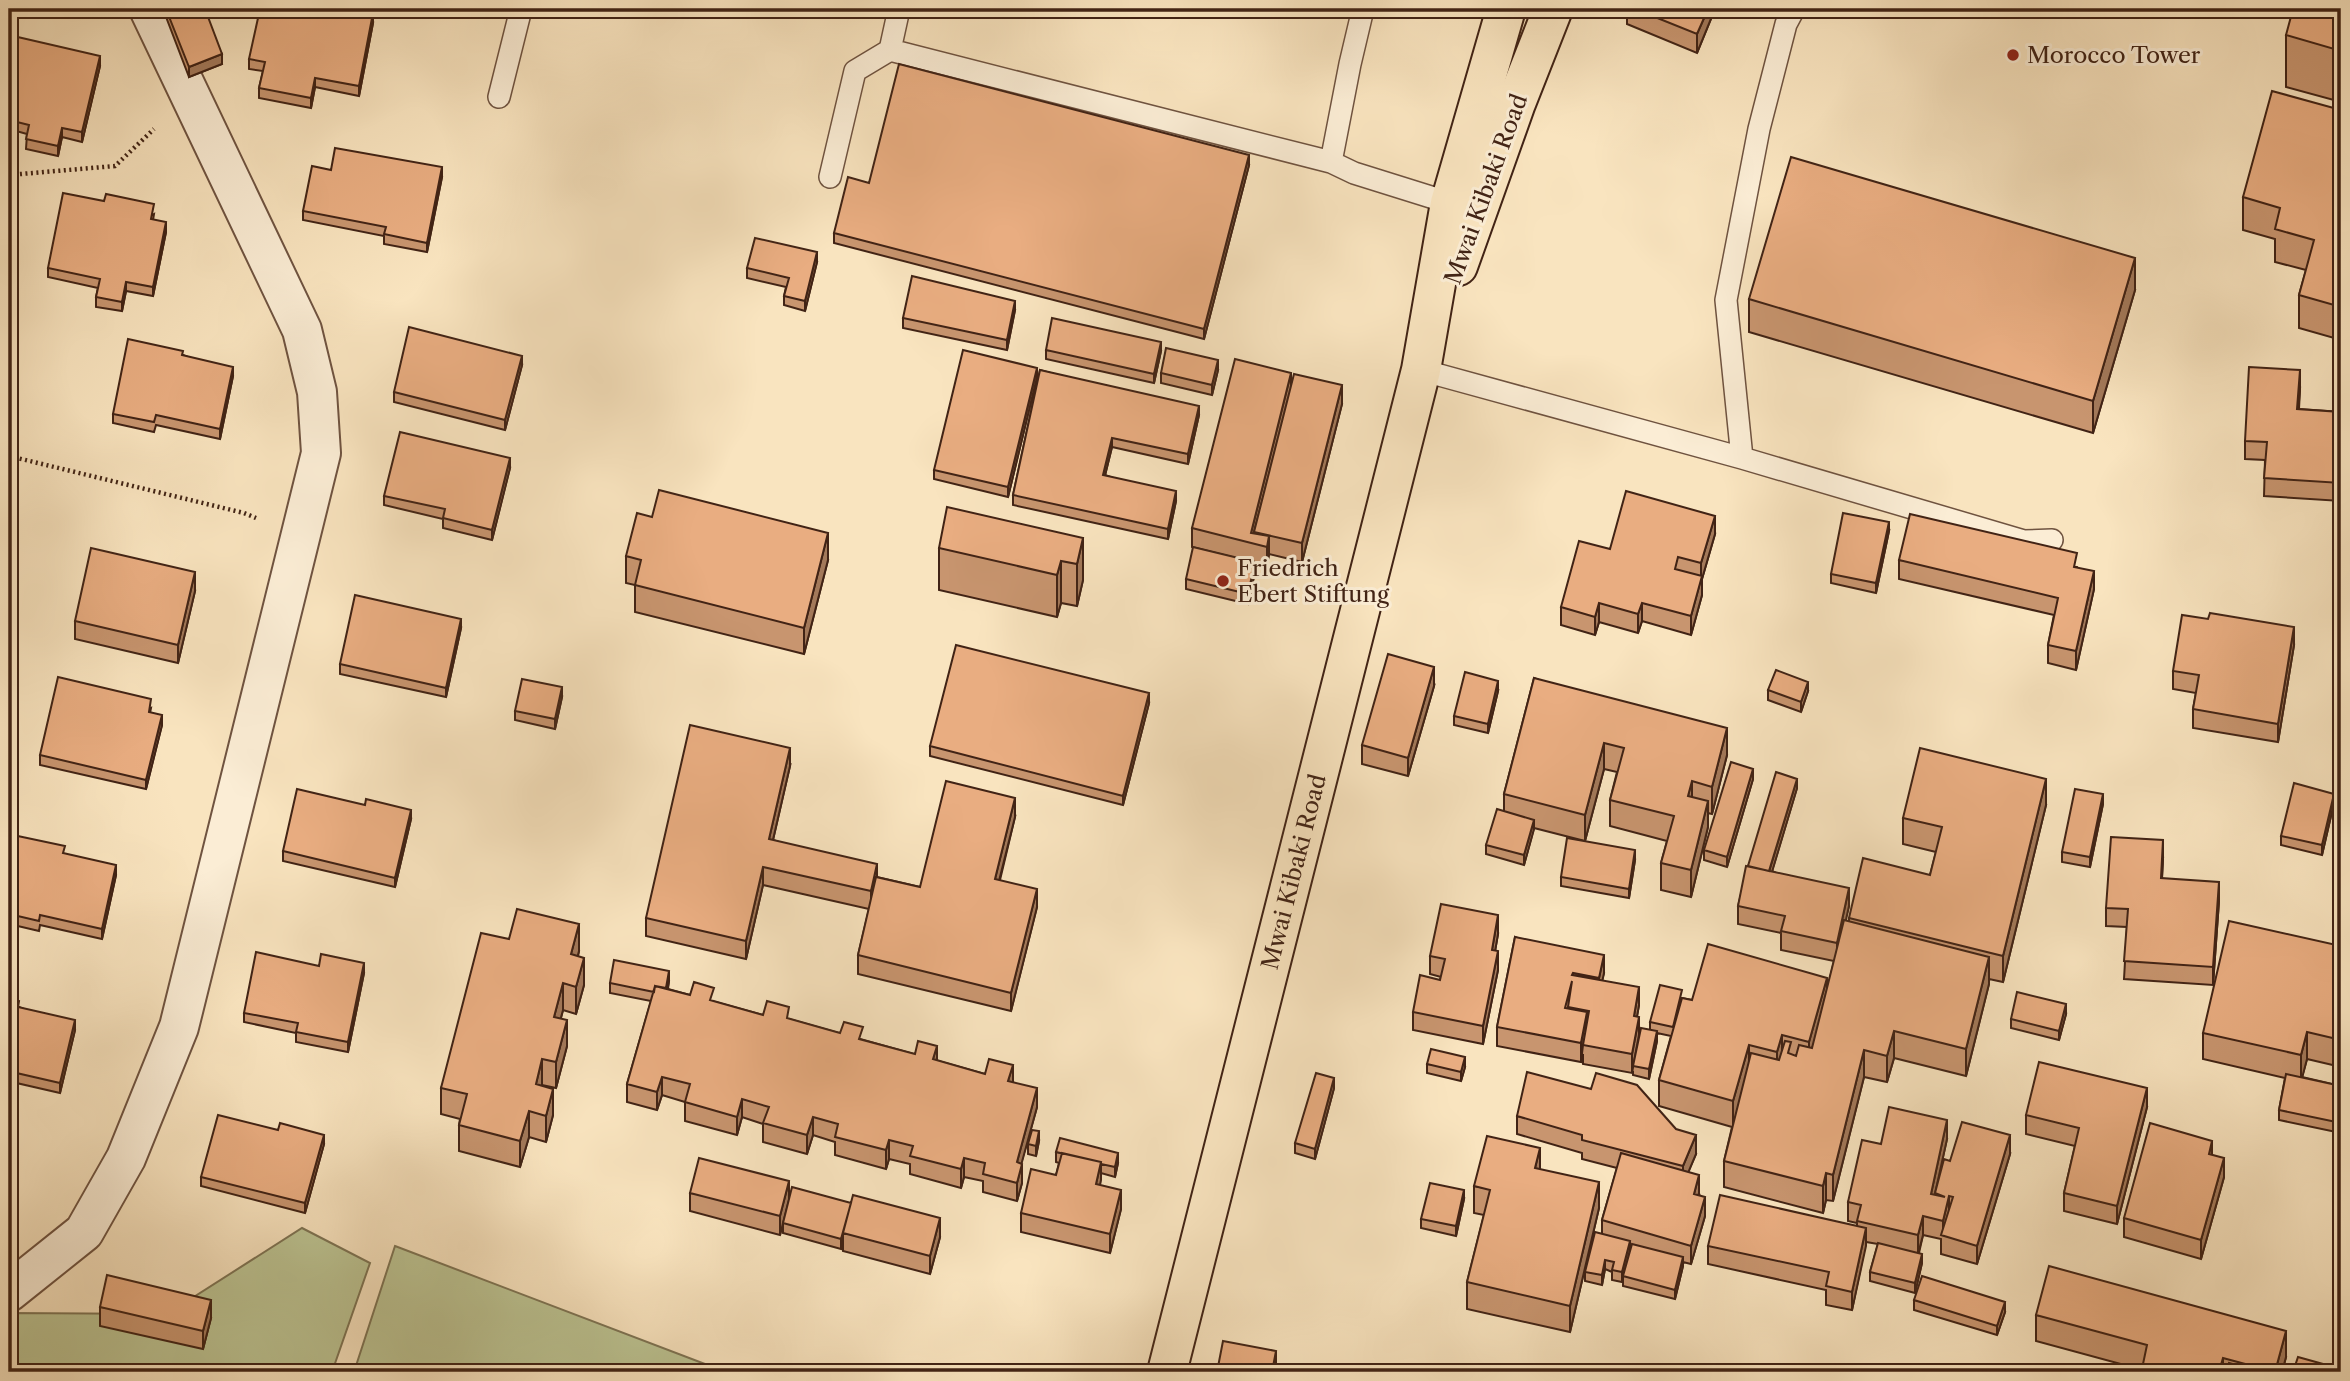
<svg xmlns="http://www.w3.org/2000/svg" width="2350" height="1381" viewBox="0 0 2350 1381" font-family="'Libre Caslon Text',serif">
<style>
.green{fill:#bcc493;stroke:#7e7454;stroke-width:2}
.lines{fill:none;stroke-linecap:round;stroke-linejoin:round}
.service-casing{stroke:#6f5340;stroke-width:24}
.minor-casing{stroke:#6f5340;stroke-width:42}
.primary-casing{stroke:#412315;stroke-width:42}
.path{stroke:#412315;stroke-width:4.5;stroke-dasharray:2 3.5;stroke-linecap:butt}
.service{stroke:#fbedd5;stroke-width:21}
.minor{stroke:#fbedd5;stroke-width:38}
.primary{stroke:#f9e4bf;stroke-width:38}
.wall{fill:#c8956f;stroke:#412315;stroke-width:2}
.shaded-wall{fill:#a3795a;stroke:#412315;stroke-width:2}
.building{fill:#e9ad81;stroke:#412315;stroke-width:2}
.poi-dot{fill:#8f2418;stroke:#fbedd5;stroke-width:2.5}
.labels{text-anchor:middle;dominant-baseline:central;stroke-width:6;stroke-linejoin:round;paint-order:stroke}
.poi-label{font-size:23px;fill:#412315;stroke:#fbedd5;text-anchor:start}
.street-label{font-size:23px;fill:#412315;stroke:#fbedd5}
</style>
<rect width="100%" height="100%" fill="#f9e4bf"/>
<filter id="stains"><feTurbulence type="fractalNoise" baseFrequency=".00286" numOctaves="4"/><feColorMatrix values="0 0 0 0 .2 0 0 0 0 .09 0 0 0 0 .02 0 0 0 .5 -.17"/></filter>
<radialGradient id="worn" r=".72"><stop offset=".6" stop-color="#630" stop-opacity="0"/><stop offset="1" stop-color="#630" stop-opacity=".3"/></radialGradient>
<path class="green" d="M302,1228L370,1263L332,1372H9V1313L167,1314Z
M395,1246L726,1372H354Z"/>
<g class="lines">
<defs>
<path id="service" d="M899,9L890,50L1331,162
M1363,9L1350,64L1331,162L1354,173L1450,203
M499,97L521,9
M830,177L855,71L890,50
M1421,370L1742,458L2024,541L2052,540
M1742,458L1726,300L1759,129L1786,24L1794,9"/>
<path id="minor" d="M9,1292L84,1232L126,1158L179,1027L321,453L317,392L302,330L149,9"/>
<g id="primary">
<path d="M1458,266L1516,103L1553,9"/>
<path id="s1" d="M1167,1372L1421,370L1450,203L1506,9"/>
</g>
</defs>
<use href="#service" class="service-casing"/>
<use href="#minor" class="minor-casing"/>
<use href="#primary" class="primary-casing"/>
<path class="path" d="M9,175L115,166L154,129
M9,456L244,513L256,518"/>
<use href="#service" class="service"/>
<use href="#minor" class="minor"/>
<use href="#primary" class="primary"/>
</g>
<path class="wall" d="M163,9H205L222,64L189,77Z
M1627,9H1715L1697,53L1627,24Z
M2341,9V102L2286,87V35Z
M373,23L359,96L315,87L311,108L259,98V88L263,71L249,69V59Z
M9,35L100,66L82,142L62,137L58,156L26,149L27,134L9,129Z
M2341,110V340L2299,328V295L2306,270L2275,262V239L2243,230V197Z
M1249,165L1204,339L834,243V233L869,183Z
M331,170L442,177L427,252L384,244V236L303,220V211Z
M154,214L153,220L166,232L153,296L126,291L122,311L96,307V297L98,288L48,277V268Z
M817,262L805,311L784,305V296L786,287L747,278V268Z
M2135,290L2093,433L1749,332V299Z
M1015,310L1007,350L903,328V318Z
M1046,350L1161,351L1154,383L1046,359Z
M183,355L233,376L220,439L156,425L154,432L113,423V414Z
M522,365L505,430L394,402V392Z
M1040,370L1199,415L1188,464L1112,447L1105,475L1176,501L1168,539L1013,505V495Z
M1218,370L1212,395L1161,383V373Z
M1037,377L1008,497L934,479V470Z
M1291,387L1342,404L1302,562L1269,554L1267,565L1255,562V572L1248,604L1186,589V579L1236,558L1192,547V528Z
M2300,389L2299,409L2341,412V501L2264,496L2265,460L2245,459V441Z
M510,468L492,540L443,528V519L384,505V496Z
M1889,531L1876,593L1831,583V574Z
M1715,534L1702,579V595L1691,635L1642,621L1638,633L1599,622L1595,635L1561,625V607L1610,549Z
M1083,538V580L1077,606L1061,603L1057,617L939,590V548Z
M626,556L828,560L804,654L635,612V585L626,583Z
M1899,560L2077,567L2094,589L2076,670L2048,663V645L2054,615L1899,579Z
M195,591L178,663L75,639V621Z
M461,628L446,697L340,674V664Z
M2294,645L2278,742L2193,728V709L2196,693L2173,689V671Z
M1534,678L1727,755L1712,814L1708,813V827L1691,897L1661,890V863L1667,841L1610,826V800L1617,772L1604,769L1585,841L1534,828L1524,865L1486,854V845L1504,811V794Z
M1434,686L1408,776L1362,764V745Z
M1768,690L1808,691L1801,712L1768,700Z
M1498,691L1488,733L1454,725V716Z
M562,697L555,729L515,720V711Z
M1149,703L1123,805L930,756V746Z
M151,708L150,713L162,725L146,789L40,765V755Z
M790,766L773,840L877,877L920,887L1015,817L1000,880L1037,907L1011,1011L858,974V955L869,909L763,885L746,959L646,936V918Z
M1753,779L1727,867L1704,860V850Z
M1797,788L1772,871L1849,906L1845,921H1849V918L1930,875L1936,852L1903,844V818L2046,805L2003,982L1989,979V984L1966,1076L1894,1058L1887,1082L1864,1077L1833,1201L1826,1200L1823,1213L1724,1187V1161L1732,1127L1659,1106V1080L1671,1036L1657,1033V1041L1649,1079L1633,1075V1071L1632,1073L1583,1064V1054L1581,1062L1497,1046V1027L1515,937L1604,973L1602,980L1639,1005L1637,1016L1639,1035L1636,1049L1650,1030V1022L1682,998L1692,1000L1827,990L1834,961L1781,950V933L1738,924V906L1748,866Z
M2334,803L2322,855L2281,845V836Z
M2103,804L2090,867L2062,862V852Z
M411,819L395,887L283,861V851Z
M9,853L65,854L116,875L102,939L40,925L39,931L9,924Z
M2163,859L2162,878L2219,901L2213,985L2124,979L2127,927L2106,926V908Z
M1635,860L1629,898L1561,886V877Z
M1498,934L1495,951L1498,970L1483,1044L1413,1030V1012L1440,980L1441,977L1430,974V956Z
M509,939L579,951L578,956L584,985L576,1014L563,1010L561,1018L567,1046L556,1088L542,1085V1086L553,1115L546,1142L529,1137L520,1167L459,1151V1125L460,1119L441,1114V1088Z
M2341,946V1067L2307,1059L2302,1077L2341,1086V1133L2279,1120V1110L2285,1078L2203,1059V1033Z
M319,966L364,973L348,1052L296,1042V1033L244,1022V1013Z
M669,981L668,989L763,1015L789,1019L1013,1082L1037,1107L1021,1164L1022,1183L1017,1201L983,1192V1181L964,1177L961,1188L910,1174V1164L889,1159L886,1169L835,1155V1142L813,1135L807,1154L763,1142V1124L742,1117L737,1135L685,1121V1102L662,1095L657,1110L627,1102V1084L651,1001L610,993V983Z
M9,999L19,1007L75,1030L60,1093L12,1082L10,1088L9,1087Z
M2066,1014L2059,1040L2011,1028V1019Z
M1427,1064L1465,1067L1461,1081L1427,1073Z
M1334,1088L1315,1159L1295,1153V1143Z
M2147,1107L2117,1224L2064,1211V1193L2075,1146L2026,1134V1115Z
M1517,1116L1696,1154L1688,1172L1699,1193L1705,1216L1691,1264L1683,1262V1266L1675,1299L1623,1286V1278L1622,1282L1612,1280V1272L1605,1269L1602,1285L1585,1281V1272L1602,1234V1220L1617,1168L1582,1159V1153L1517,1134Z
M278,1130L324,1144L305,1213L201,1186V1177Z
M1947,1139L1937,1184L2010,1154L1977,1264L1941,1254V1239L1923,1235L1919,1253L1922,1263L1915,1293L1870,1281V1272L1878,1244L1866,1242L1852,1310L1826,1305V1290L1708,1264V1246L1857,1226V1223L1848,1221V1202L1881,1144Z
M1039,1141L1036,1156L1028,1154V1144Z
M1056,1152L1118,1163L1115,1177L1101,1173L1100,1185L1121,1209L1110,1253L1021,1232V1213L1056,1175L1059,1163L1056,1162Z
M2212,1155L2224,1177L2201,1259L2124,1237V1218Z
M1474,1186L1599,1208L1570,1332L1467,1309V1282L1484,1215L1474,1213Z
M690,1193L789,1200L780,1235L690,1211Z
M1464,1199L1456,1236L1421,1228V1219Z
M851,1203L940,1237L930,1274L843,1251V1241L841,1249L783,1233V1223Z
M1914,1300L2005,1312L1997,1335L1914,1310Z
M100,1307L211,1318L203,1349L100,1326Z
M2036,1315L2286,1357L2282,1372H2143V1370L2036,1341Z"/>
<path class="shaded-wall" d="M1708,9H1715L1697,53V34Z
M373,13V23L359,96V86Z
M222,54V64L189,77V67Z
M100,56V66L82,142V132Z
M315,78V87L311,108V98Z
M62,128V137L58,156V146Z
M1249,155V165L1204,339V329Z
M442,167V177L427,252V243Z
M166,222V232L153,296V287Z
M817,252V262L805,311V301Z
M2135,258V290L2093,433V401Z
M126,282V291L122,311V302Z
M1015,301V310L1007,350V340Z
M1161,342V351L1154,383V374Z
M522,356V365L505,430V420Z
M1218,360V370L1212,395V385Z
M233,367V376L220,439V429Z
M1037,368V377L1008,497V487Z
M2300,370V389L2297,427V409Z
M1291,373V391L1254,532V536L1251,533Z
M1342,385V404L1302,562V543Z
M1199,406V415L1188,464V454Z
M1112,438V447L1103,484V475Z
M510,458V468L492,540V530Z
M1176,491V501L1168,539V529Z
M1715,516V534L1702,579V595L1691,635V616L1701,579V563Z
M1889,522V531L1876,593V583Z
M828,533V560L804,654V628Z
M1269,536V555L1267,565V547Z
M1083,538V580L1077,606V564Z
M1061,561V603L1057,617V575Z
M1255,562V572L1248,604V594Z
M2094,571V589L2076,670V651Z
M195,572V591L178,663V645Z
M1599,603V622L1595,635V617Z
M1642,603V621L1638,633V614Z
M461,619V628L446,697V688Z
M2294,627V645L2278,742V724Z
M1434,667V686L1408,776V758Z
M1498,681V691L1488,733V724Z
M1808,682V691L1801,712V702Z
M562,687V697L555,729V719Z
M1149,693V703L1123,805V796Z
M162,715V725L146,789V780Z
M1727,728V755L1712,814V787Z
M1604,743V769L1585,841V815Z
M790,748V766L769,857V839Z
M1753,769V779L1727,867V857Z
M1797,779V788L1769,882V872Z
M2046,779V805L2003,982V956Z
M1692,781V808L1688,796Z
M2103,794V804L2090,867V857Z
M2334,794V803L2322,855V845Z
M1015,798V817L995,897V879Z
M1708,801V827L1691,897V870Z
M411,810V819L395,887V878Z
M1534,820V829L1524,865V855Z
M2163,840V859L2161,896V878Z
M1635,850V860L1629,898V889Z
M877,864V882L871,910V891Z
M116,865V875L102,939V929Z
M763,867V885L746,959V941Z
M2219,882V901L2213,985V967Z
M1849,888V906L1837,961V943Z
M1037,889V907L1011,1011V993Z
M1498,915V934L1492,969V950Z
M579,924V951L571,981V954Z
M1498,951V970L1483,1044V1026Z
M1604,955V973L1599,997V978Z
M1989,957V984L1966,1076V1049Z
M584,958V985L576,1014V987Z
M364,963V973L348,1052V1042Z
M669,971V981L665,1003V994Z
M1827,978V1004L1809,1068V1042Z
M563,983V1010L554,1043V1017Z
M1639,987V1005L1634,1034V1016Z
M2066,1004V1014L2059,1040V1031Z
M1587,1012V1030L1583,1045L1581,1062V1043Z
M1639,1017V1035L1632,1073V1054Z
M75,1020V1030L60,1093V1083Z
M567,1020V1046L556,1088V1062Z
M1657,1031V1041L1649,1079V1069Z
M1894,1031V1058L1887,1082V1056Z
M2307,1032V1059L2301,1082V1055Z
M1782,1035V1061L1777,1079V1052Z
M1749,1045V1071L1733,1127V1101Z
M937,1046V1064L933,1059Z
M1864,1050V1077L1833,1201V1175Z
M1465,1057V1067L1461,1081V1072Z
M542,1059V1085L536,1111V1084Z
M1013,1065V1084L1008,1081Z
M662,1077V1095L657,1110V1092Z
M1334,1078V1088L1315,1159V1149Z
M1037,1088V1107L1017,1180V1162Z
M2147,1088V1107L2117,1224V1206Z
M553,1089V1115L546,1142V1116Z
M742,1099V1117L737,1135V1117Z
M529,1111V1137L520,1167V1141Z
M813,1117V1135L807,1154V1135Z
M1947,1120V1139L1931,1212V1194Z
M1039,1131V1141L1036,1156V1146Z
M324,1135V1144L305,1213V1203Z
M1696,1135V1154L1683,1185V1166Z
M2010,1135V1154L1977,1264V1246Z
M889,1140V1159L886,1169V1150Z
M2212,1141V1160L2209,1154Z
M1540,1148V1174L1535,1168Z
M1118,1153V1163L1115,1177V1167Z
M964,1158V1177L961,1188V1169Z
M2224,1158V1177L2201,1259V1240Z
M1101,1162V1180L1096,1203V1184Z
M1022,1164V1183L1017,1201V1183Z
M1826,1173V1200L1823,1213V1186Z
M1699,1175V1193L1694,1212V1194Z
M789,1181V1200L780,1235V1216Z
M1599,1182V1208L1570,1332V1306Z
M1121,1190V1209L1110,1253V1234Z
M1464,1190V1199L1456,1236V1226Z
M1949,1196V1215L1943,1236V1221Z
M1705,1197V1216L1691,1264V1246Z
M1923,1216V1235L1918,1254V1235Z
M940,1218V1237L930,1274V1256Z
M1866,1228V1246L1852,1310V1292Z
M843,1233V1241L841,1249V1239Z
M1630,1241V1250L1622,1282V1272Z
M1922,1254V1263L1915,1293V1283Z
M1683,1257V1266L1675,1299V1290Z
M1605,1260V1269L1602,1285V1275Z
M211,1300V1318L203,1349V1331Z
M2005,1302V1312L1997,1335V1326Z
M2286,1331V1357L2282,1372H2275Z
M1276,1351V1372H1272Z
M2223,1358V1372H2219Z"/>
<path class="building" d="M166,9H205L222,54L189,67Z
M260,9H350L373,13L359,86L315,78L311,98L259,88L265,62L249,59Z
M1635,9H1708L1697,34Z
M2293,9H2341V51L2286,35Z
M9,35L100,56L82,132L62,128L58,146L26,139L29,125L9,120Z
M899,64L1249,155L1204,329L834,233L848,177L869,183Z
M2272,91L2341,110V307L2299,295L2314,240L2275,229L2280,208L2243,197Z
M335,148L442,167L427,243L384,234L386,227L303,211L312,166L331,170Z
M1791,157L2135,258L2093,401L1749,299Z
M63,193L104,201L106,194L154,204L151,219L166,222L153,287L126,282L122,302L96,297L100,279L48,268Z
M755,238L817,252L805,301L784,296L789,278L747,268Z
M912,276L1015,301L1007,340L903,318Z
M1052,318L1161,342L1154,374L1046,350Z
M409,327L522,356L505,420L394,392Z
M128,339L183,351L182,355L233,367L220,429L156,415L154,422L113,414Z
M1166,348L1218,360L1212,385L1161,373Z
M963,350L1037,368L1008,487L934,470Z
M1235,359L1291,373L1251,533L1269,536L1267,547L1192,528Z
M2249,367L2300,370L2297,409L2341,412V483L2264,478L2267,442L2245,441Z
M1040,370L1199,406L1188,454L1112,438L1103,475L1176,491L1168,529L1013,495Z
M1294,374L1342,385L1302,543L1254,532Z
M400,432L510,458L492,530L443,518L445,509L384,496Z
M659,490L828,533L804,628L635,585L641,560L626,556L637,513L652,517Z
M1626,491L1715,516L1701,563L1678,557L1675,569L1702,576L1691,616L1642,603L1638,614L1599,603L1595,617L1561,607L1579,541L1610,549Z
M947,507L1083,538L1077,564L1061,561L1057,575L939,548Z
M1843,513L1889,522L1876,583L1831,574Z
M1910,514L2077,553L2074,567L2094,571L2076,651L2048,645L2058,598L1899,560Z
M1193,547L1255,562L1248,594L1186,579Z
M91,548L195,572L178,645L75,621Z
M355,595L461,619L446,688L340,664Z
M2210,613L2294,627L2278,724L2193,709L2199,675L2173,671L2182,615L2208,619Z
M956,645L1149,693L1123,796L930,746Z
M1388,654L1434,667L1408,758L1362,745Z
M1776,670L1808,682L1801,702L1768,690Z
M1465,672L1498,681L1488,724L1454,716Z
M58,677L151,699L149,712L162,715L146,780L40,755Z
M1534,678L1727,728L1712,787L1692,781L1688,796L1708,801L1691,870L1661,863L1674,816L1610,800L1624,748L1604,743L1585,815L1504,794Z
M522,679L562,687L555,719L515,711Z
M690,725L790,748L769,839L877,864L871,891L763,867L746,941L646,918Z
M1920,748L2046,779L2003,956L1849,918L1863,858L1930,875L1942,827L1903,818Z
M1731,762L1753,769L1727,857L1704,850Z
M1776,772L1797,779L1769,871L1748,866Z
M946,781L1015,798L995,879L1037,889L1011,993L858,955L876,877L920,887Z
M2294,783L2334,794L2322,845L2281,836Z
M297,789L365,805L366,799L411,810L395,878L283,851Z
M2075,789L2103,794L2090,857L2062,852Z
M1497,809L1534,820L1524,855L1486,845Z
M13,835L65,846L63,853L116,865L102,929L40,915L39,921L9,914V853Z
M2111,837L2163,840L2161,878L2219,882L2213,967L2124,961L2128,909L2106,908Z
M1567,838L1635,850L1629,889L1561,877Z
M1746,866L1849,888L1837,943L1781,931L1785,916L1738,906Z
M1441,904L1498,915L1492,950L1498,951L1483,1026L1413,1012L1420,975L1440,980L1445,959L1430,956Z
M517,909L579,924L571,954L584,958L576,987L563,983L554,1017L567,1020L556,1062L542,1059L536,1084L553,1089L546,1116L529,1111L520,1141L459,1125L467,1094L441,1088L481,933L509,939Z
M1844,920L1989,957L1966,1049L1894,1031L1887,1056L1864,1050L1833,1175L1826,1173L1823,1186L1724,1161L1751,1053L1779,1060L1785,1041L1791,1042L1788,1053L1796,1056L1799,1045L1812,1048Z
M2229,921L2341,946V1040L2307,1032L2301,1055L2203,1033Z
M1515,937L1604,955L1599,978L1573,973L1572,975L1639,987L1634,1016L1639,1017L1632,1054L1583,1045L1589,1011L1568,1007L1572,981L1565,1008L1587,1012L1581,1043L1497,1027Z
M1708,944L1827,978L1809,1042L1782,1035L1777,1052L1749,1045L1733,1101L1659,1080L1682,998L1692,1000Z
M256,952L319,966L321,954L364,963L348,1042L296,1032L298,1023L244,1013Z
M614,960L669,971L666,988L655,986L654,992L610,983Z
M694,982L714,988L710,1000L763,1015L767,1001L789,1007L787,1018L840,1033L844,1022L863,1027L859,1039L915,1054L918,1041L937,1046L933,1059L985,1074L989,1059L1013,1065L1008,1081L1037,1088L1017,1162L1022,1164L1017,1183L983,1174L985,1163L964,1158L961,1169L910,1156L913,1146L889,1140L886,1150L835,1137L838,1124L813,1117L807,1135L763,1123L769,1107L742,1099L737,1117L685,1102L690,1084L662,1077L657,1092L627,1084L655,986L690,995Z
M1660,985L1682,990L1673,1027L1650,1022Z
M2017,992L2066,1004L2059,1031L2011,1019Z
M9,999L19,1001L18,1007L75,1020L60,1083L12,1072L10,1078H9Z
M1641,1028L1657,1031L1649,1069L1633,1066Z
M1431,1049L1465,1057L1461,1072L1427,1064Z
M2039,1062L2147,1088L2117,1206L2064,1193L2079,1128L2026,1115Z
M1527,1072L1591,1089L1596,1073L1637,1085L1676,1129L1696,1135L1683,1166L1582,1140V1135L1517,1116Z
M1316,1073L1334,1078L1315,1149L1295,1143Z
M2286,1074L2341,1086V1123L2279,1110Z
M1889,1107L1947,1120L1931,1194L1945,1197L1935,1193L1944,1159L1950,1161L1962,1122L2010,1135L1977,1246L1941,1235L1953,1197L1949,1196L1943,1221L1923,1216L1918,1235L1857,1221L1861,1205L1848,1202L1862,1140L1881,1144Z
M218,1115L278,1130L280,1123L324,1135L305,1203L201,1177Z
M2150,1123L2212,1141L2209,1154L2224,1158L2201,1240L2124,1218Z
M1032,1130L1039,1131L1036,1146L1028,1144Z
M1487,1136L1540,1148L1535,1168L1599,1182L1570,1306L1467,1282L1490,1190L1474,1186Z
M1060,1138L1118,1153L1115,1167L1101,1164V1162L1056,1152Z
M1062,1153L1101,1162L1096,1184L1121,1190L1110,1234L1021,1213L1031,1169L1056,1175Z
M1621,1153L1699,1175L1694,1194L1705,1197L1691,1246L1602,1220Z
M699,1158L789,1181L780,1216L690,1193Z
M1430,1183L1464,1190L1456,1226L1421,1219Z
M792,1187L851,1203L841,1239L783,1223Z
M853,1195L940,1218L930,1256L843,1233Z
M1720,1195L1866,1228L1852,1292L1826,1286L1829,1272L1708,1246Z
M1595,1232L1630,1241L1622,1272L1612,1270L1614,1262L1605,1260L1602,1275L1585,1272Z
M1878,1243L1922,1254L1915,1283L1870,1272Z
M1632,1244L1683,1257L1675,1290L1623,1276Z
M2049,1266L2286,1331L2275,1372L2223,1358L2219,1372H2174L2143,1364L2147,1345L2036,1315Z
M107,1275L211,1300L203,1331L100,1307Z
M1922,1276L2005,1302L1997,1326L1914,1300Z
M1223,1341L1276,1351L1272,1372H1217Z
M2298,1357L2341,1369L2340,1372H2293Z
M2229,1363L2260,1372H2227Z"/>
<g class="poi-dot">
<circle cx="2013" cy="55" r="7"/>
<circle cx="1223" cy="581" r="7"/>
</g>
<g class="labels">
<g class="poi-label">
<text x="2027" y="55">Morocco Tower</text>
<text x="1237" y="568">Friedrich<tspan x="1237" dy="26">Ebert Stiftung</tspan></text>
</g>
<g class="street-label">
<text transform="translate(1486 189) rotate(-70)">Mwai Kibaki Road</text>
<text stroke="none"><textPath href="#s1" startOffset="516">Mwai Kibaki Road</textPath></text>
</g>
</g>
<rect width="2350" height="1381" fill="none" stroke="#f9e4bf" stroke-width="35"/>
<rect x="10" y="10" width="2329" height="1360" fill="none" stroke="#412315" stroke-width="3.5"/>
<rect x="18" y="18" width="2315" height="1346" fill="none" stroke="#412315" stroke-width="2"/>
<rect width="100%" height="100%" filter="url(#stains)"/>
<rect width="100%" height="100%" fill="url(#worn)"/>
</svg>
